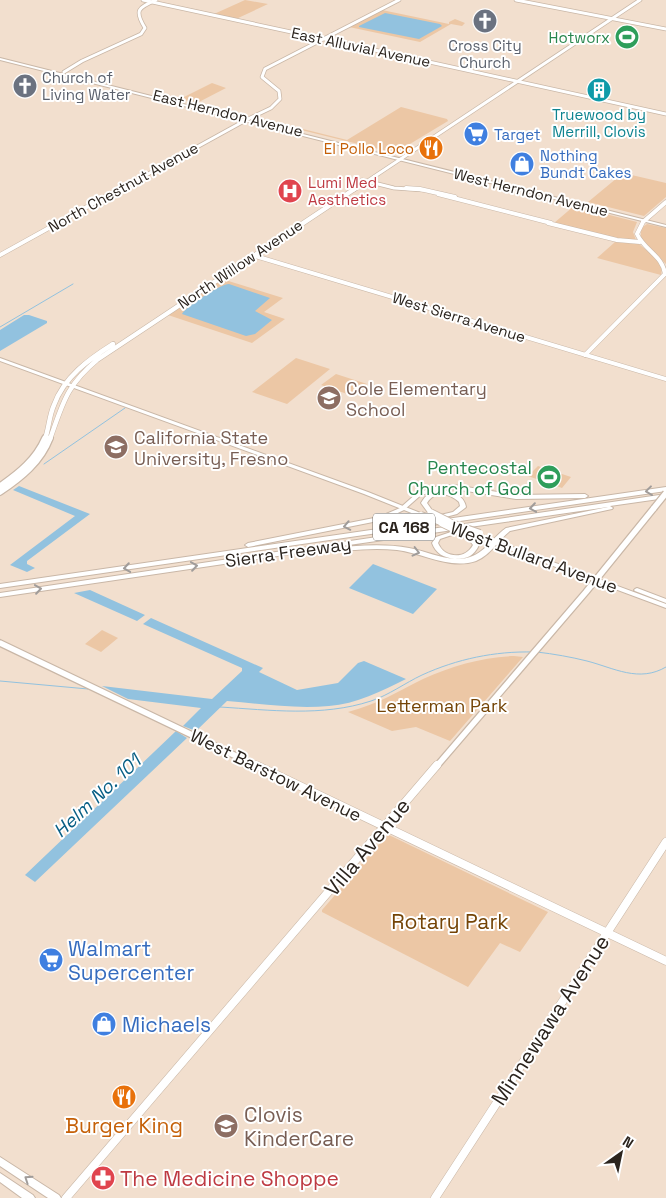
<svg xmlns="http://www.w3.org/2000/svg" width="666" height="1198" viewBox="0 0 666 1198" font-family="'Space Grotesk',sans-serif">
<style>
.green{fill:#ecc7a5}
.water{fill:#92c2df}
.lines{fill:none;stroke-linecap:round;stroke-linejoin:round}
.stream{stroke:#92c2df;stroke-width:1}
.tertiary-far1-casing{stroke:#c9b7a7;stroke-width:4.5}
.tertiary-casing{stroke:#c9b7a7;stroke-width:5}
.secondary-far3-casing{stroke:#c9b7a7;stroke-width:4.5}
.secondary-far2-casing{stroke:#c9b7a7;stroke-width:5.5}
.secondary-far1-casing{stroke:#c9b7a7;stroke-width:8}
.secondary-casing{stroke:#c9b7a7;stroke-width:9}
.primary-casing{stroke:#c9b7a7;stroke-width:2}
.motorway-casing{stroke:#c9b7a7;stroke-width:2}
.tertiary-far1{stroke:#fff;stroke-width:3}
.tertiary{stroke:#fff;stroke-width:4}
.secondary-far3{stroke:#fff;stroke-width:3}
.secondary-far2{stroke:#fff;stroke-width:4.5}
.secondary-far1{stroke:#fff;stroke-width:5.5}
.secondary{stroke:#fff;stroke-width:8}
.primary{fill:#fff;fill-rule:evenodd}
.motorway{fill:#fff;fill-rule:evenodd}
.secondary-bridge-casing{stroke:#c9b7a7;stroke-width:8;stroke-linecap:butt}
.primary-bridge-casing{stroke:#c9b7a7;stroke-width:8;stroke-linecap:butt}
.motorway-bridge-casing{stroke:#c9b7a7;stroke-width:9;stroke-linecap:butt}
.secondary-bridge{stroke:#fff;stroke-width:5.5}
.primary-bridge{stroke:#fff;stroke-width:6}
.motorway-bridge{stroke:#fff;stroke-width:7}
.oneway{stroke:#a09c9a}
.labels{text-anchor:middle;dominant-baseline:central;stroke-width:4;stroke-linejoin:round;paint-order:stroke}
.far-leisure-label{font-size:15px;fill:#27864d;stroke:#fff;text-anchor:end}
.far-worship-label{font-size:15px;fill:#5b616d;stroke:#fff}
.far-street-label{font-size:15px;fill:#2b241e;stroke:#fff}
.far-culture-label{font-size:15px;fill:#0d838f;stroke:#fff}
.far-shop-label{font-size:15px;fill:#366cbe;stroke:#fff;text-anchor:start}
.far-food-label{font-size:15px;fill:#c56008;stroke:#fff;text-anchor:end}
.far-health-label{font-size:15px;fill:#be3a42;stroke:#fff;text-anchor:start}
.shield{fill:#fff;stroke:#6b6662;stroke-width:1}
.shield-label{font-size:16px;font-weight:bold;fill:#2b241e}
.education-label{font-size:18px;fill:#785e54;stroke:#fff;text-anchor:start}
.leisure-label{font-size:18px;fill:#27864d;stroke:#fff;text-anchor:end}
.street-label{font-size:18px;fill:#2b241e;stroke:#fff}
.park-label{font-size:18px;fill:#744406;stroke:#fff}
.water-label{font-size:19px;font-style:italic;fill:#085f85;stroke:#fff}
.near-street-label{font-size:21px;fill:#2b241e;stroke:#fff}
.near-park-label{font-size:21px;fill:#744406;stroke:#fff}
.near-shop-label{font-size:21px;fill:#366cbe;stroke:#fff;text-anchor:start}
.near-education-label{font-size:21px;fill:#785e54;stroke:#fff;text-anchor:start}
.near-food-label{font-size:21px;fill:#c56008;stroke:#fff}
.near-health-label{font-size:21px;fill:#be3a42;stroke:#fff;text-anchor:start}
</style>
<rect width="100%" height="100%" fill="#f2dfce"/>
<path class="green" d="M245,0L268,4L236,19L214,14Z
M382,10L449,24V22L455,19L465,23L462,26L451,24L420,42L349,27Z
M212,83L226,88L197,103L180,99Z
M401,107L447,119L448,121L395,153L293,128L295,127L347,140Z
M623,173L666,183V197L644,216L588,202Z
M574,206L637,222L633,232L636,240L618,239L554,223Z
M647,224L666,228V264L641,240V228Z
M615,242L639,244L657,259L662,268L661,275L597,258Z
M222,279L283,298L264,312L285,319L252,343L168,315Z
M296,358L330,369L287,404L252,392Z
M336,374L367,384L353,396L321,385Z
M538,466L571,477L562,488L528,476Z
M102,630L118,638L101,652L85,644Z
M514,656L523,657L450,741L416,727L392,731L348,712C378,704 397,692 423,679C452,666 482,657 514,656Z
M389,835L548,912L520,952L500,943L468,987L322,912V910L386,836Z"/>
<path class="water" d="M385,13L440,24L442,26L419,39L359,27V26Z
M229,284L270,298L255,311L272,320L255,334L246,336L182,314C185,307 220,284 229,284Z
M24,315H29L47,321V323L0,351V330Z
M19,486L90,514L27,561V564L35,568L27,572L10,565L75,516L13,490Z
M373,564L437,589L413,614L349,588Z
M90,590L145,615L137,621L74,593Z
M151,618L263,668L259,672L297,690L338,683L358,663L364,661L406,679C382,691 356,704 329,706C295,709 261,704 227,701L196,731L183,726L201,708L128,699L102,686L212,699L242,671V668L143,624Z
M176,731L187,738L35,882L25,875Z"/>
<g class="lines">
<path class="stream" d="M0,327L73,284
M44,464L125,408
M537,652C554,654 571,657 587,661C614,668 639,683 666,667
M0,681L88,689
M220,707C270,710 322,717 371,701C389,695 405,683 422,675C457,659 495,651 533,652"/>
<defs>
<path id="tertiary-far1" d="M320,38L666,114
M64,72L82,61L141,34L145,28C134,10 138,8 156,0
M362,180L394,188L423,190
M119,190L246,120"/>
<path id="tertiary" d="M406,188L420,189L455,197
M438,194L551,223
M548,223L617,240L640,242
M0,255L121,188
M252,255L666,379
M585,355L665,274C663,256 644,250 637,234L643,222L666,202"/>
<path id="secondary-far3" d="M143,0L319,38
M516,0L666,29
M246,120L271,108L280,99L279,91L262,77L265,69L399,0
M354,190L640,0"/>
<path id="secondary-far2" d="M45,439C49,428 49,416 54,405C64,377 89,359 113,344
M50,439C63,403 66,386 97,360L356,188"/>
<path id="secondary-far1" d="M0,486C19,473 36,459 45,438
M0,492C21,478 41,462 50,438
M0,643L259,767
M436,767L586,592L654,508"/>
<path id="secondary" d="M256,765L666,961
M66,1198L437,765
M435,1198L666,842"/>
<path id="primary" d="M0,58L666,225V227L0,60Z
M0,358L368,492L423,514L424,515L421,517L419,516L364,494L0,361Z
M472,532L666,604V608L470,535L469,534L470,533Z
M637,588L666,599V603L635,591L634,590L635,589Z
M0,1157L59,1195L61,1198H48L0,1166Z
M0,1173L33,1195L35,1198H22L0,1182Z"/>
<path id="motorway" d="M454,485L516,495L585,494L588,496L585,498L516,499L454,489L439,490L421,495L404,510L383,520L248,547L245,545L248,543L379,517L400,508L417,493L438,486Z
M666,487V491L0,588V584Z
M442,490C453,492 464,495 466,507L465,508L457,514L438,519L436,518L435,517L436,516L453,512L460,506L459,502C449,493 435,490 427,503L434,513L433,514H429L421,503C426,494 432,491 442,490Z
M666,494V498L610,506L613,508L612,509L510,531C498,540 491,555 476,561C450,570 423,553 397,550C371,547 345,551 320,553L318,552L317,551L318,550L0,597V593ZM608,507L506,528C487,542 482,560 455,559C467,559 474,556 479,545L471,535L469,534L466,536L473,545C465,560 444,558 438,543L440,539L464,531L465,530L463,528ZM460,529L436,537L432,543C436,554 443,557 455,559C439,558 425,551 409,548C383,543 355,546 328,548Z"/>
</defs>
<use href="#tertiary-far1" class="tertiary-far1-casing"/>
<use href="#tertiary" class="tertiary-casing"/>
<use href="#secondary-far3" class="secondary-far3-casing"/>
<use href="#secondary-far2" class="secondary-far2-casing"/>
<use href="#secondary-far1" class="secondary-far1-casing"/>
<use href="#secondary" class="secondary-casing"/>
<use href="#primary" class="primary-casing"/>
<use href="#motorway" class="motorway-casing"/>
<use href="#tertiary-far1" class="tertiary-far1"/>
<use href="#tertiary" class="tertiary"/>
<use href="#secondary-far3" class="secondary-far3"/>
<use href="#secondary-far2" class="secondary-far2"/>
<use href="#secondary-far1" class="secondary-far1"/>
<use href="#secondary" class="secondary"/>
<use href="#primary" class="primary"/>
<use href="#motorway" class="motorway"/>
<defs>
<path id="secondary-bridge" d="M654,508L666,493"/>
<path id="primary-bridge" d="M421,515L446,524
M446,521L480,533"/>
<path id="motorway-bridge" d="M431,513L449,522
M442,523L469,536"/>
</defs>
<use href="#secondary-bridge" class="secondary-bridge-casing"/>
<use href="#primary-bridge" class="primary-bridge-casing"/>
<use href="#motorway-bridge" class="motorway-bridge-casing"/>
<use href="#secondary-bridge" class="secondary-bridge"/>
<use href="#primary-bridge" class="primary-bridge"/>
<use href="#motorway-bridge" class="motorway-bridge"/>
</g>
<defs><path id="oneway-chevron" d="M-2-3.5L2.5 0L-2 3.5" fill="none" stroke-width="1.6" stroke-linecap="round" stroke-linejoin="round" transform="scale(1.25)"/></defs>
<g class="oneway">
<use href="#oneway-chevron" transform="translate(649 491) rotate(173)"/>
<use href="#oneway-chevron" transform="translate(533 508) rotate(172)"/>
<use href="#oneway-chevron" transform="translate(347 526) rotate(169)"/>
<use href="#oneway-chevron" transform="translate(416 552) rotate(14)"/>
<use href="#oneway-chevron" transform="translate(194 566) rotate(-8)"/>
<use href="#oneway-chevron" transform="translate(127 568) rotate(171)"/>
<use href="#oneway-chevron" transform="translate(38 589) rotate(-8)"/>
<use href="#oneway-chevron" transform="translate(28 1179) rotate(-146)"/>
</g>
<defs>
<symbol id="church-disc" viewBox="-11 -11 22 22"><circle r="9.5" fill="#6b7280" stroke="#fff"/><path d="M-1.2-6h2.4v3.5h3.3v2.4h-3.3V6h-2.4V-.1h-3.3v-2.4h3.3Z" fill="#fff"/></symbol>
<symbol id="stadium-disc" viewBox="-11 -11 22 22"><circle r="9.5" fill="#2e9e5b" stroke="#fff"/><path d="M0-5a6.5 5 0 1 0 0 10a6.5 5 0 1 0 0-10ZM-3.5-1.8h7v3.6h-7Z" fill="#fff"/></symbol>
<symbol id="building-disc" viewBox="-11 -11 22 22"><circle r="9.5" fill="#0f9aa8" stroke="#fff"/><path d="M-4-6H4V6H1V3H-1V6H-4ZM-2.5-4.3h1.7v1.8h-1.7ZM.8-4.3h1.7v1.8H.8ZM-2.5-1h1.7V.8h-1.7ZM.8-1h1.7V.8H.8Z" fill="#fff"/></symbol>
<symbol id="supermarket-disc" viewBox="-11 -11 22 22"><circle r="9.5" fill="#3f7fe0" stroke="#fff"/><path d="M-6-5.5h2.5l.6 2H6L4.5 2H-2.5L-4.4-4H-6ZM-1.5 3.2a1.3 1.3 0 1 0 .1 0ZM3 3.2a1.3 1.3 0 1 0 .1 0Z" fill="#fff"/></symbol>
<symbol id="restaurant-disc" viewBox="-11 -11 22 22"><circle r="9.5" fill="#e8710a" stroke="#fff"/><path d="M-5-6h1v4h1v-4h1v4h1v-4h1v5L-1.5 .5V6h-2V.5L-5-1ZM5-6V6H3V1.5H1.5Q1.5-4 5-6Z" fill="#fff"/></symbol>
<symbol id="shop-disc" viewBox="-11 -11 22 22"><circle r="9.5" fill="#3f7fe0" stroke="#fff"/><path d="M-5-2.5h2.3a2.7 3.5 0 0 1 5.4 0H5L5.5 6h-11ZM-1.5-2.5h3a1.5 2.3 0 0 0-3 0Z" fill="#fff"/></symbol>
<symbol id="hospital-disc" viewBox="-11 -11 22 22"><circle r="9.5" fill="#e0444e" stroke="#fff"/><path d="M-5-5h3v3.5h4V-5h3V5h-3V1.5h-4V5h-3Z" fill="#fff"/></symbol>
<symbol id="school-disc" viewBox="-11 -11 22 22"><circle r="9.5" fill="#8d6e63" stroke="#fff"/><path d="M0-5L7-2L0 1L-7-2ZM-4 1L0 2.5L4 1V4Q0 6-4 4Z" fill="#fff"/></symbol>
<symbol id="university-disc" viewBox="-11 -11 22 22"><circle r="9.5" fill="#8d6e63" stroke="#fff"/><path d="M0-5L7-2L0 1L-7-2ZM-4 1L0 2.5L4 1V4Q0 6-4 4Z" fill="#fff"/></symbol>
<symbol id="pharmacy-disc" viewBox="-11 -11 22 22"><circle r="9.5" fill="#e0444e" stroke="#fff"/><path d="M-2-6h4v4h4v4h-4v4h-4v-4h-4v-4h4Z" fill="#fff"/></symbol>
</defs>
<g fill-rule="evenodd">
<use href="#church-disc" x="471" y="7" width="28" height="28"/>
<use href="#stadium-disc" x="613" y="23" width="28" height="28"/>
<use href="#church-disc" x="11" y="72" width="28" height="28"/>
<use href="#building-disc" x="585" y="76" width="28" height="28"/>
<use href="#supermarket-disc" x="462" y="120" width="28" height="28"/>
<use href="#restaurant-disc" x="417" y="134" width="28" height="28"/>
<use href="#shop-disc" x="508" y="150" width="28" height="28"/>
<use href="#hospital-disc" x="276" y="177" width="28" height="28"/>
<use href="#school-disc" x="315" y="384" width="28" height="28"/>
<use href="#university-disc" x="102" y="433" width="28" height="28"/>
<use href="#stadium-disc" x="535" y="463" width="28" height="28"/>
<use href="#supermarket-disc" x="37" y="946" width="28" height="28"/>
<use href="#shop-disc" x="90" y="1010" width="28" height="28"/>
<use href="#restaurant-disc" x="110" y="1083" width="28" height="28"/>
<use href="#school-disc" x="212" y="1112" width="28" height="28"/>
<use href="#pharmacy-disc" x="89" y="1164" width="28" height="28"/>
</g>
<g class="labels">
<g class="far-leisure-label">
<text x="610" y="37">Hotworx</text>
</g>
<g class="far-worship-label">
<text x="485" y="45">Cross City<tspan x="485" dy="17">Church</tspan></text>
<text x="42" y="77" text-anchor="start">Church of<tspan x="42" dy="17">Living Water</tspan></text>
</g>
<g class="far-street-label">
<text transform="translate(361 47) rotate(12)">East Alluvial Avenue</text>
<text transform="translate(228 113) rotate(14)">East Herndon Avenue</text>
<text transform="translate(123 187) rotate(-29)">North Chestnut Avenue</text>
<text transform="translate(531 192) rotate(14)">West Herndon Avenue</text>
<text transform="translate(240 264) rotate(-34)">North Willow Avenue</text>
<text transform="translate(459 317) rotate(17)">West Sierra Avenue</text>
</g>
<g class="far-culture-label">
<text x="599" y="114">Truewood by<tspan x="599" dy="17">Merrill, Clovis</tspan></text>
</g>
<g class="far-shop-label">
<text x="494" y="134">Target</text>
<text x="540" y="155">Nothing<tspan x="540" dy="17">Bundt Cakes</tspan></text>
</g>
<g class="far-food-label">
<text x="414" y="148">El Pollo Loco</text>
</g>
<g class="far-health-label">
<text x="308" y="182">Lumi Med<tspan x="308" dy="17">Aesthetics</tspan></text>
</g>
<rect class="shield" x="373" y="513.5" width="62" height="27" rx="4"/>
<g class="shield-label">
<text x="404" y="527">CA 168</text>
</g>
<g class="education-label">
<text x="346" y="388">Cole Elementary<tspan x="346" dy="21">School</tspan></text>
<text x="134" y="437">California State<tspan x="134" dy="21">University, Fresno</tspan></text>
</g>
<g class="leisure-label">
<text x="532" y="467">Pentecostal<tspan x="532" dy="21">Church of God</tspan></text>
</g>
<g class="street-label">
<text transform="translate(288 552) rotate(-8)">Sierra Freeway</text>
<text transform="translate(534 557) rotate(20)">West Bullard Avenue</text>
<text transform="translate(276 775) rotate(26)">West Barstow Avenue</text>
</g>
<g class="park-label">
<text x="442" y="705">Letterman Park</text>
</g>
<g class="water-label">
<text transform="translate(97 796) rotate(-43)">Helm No. 101</text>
</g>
<g class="near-street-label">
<text transform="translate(367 847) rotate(-50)">Villa Avenue</text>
<text transform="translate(550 1020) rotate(-57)">Minnewawa Avenue</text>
</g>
<g class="near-park-label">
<text x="450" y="921">Rotary Park</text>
</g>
<g class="near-shop-label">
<text x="68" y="948">Walmart<tspan x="68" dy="24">Supercenter</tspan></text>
<text x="122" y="1024">Michaels</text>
</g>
<g class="near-education-label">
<text x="244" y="1114">Clovis<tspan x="244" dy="24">KinderCare</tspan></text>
</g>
<g class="near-food-label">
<text x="124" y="1125">Burger King</text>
</g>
<g class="near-health-label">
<text x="120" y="1178">The Medicine Shoppe</text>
</g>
</g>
<g transform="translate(621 1153) rotate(33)" stroke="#ffffff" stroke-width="4" paint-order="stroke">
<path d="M0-4L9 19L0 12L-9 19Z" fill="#2b241e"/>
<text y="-8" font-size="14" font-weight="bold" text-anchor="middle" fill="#2b241e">N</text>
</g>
</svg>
